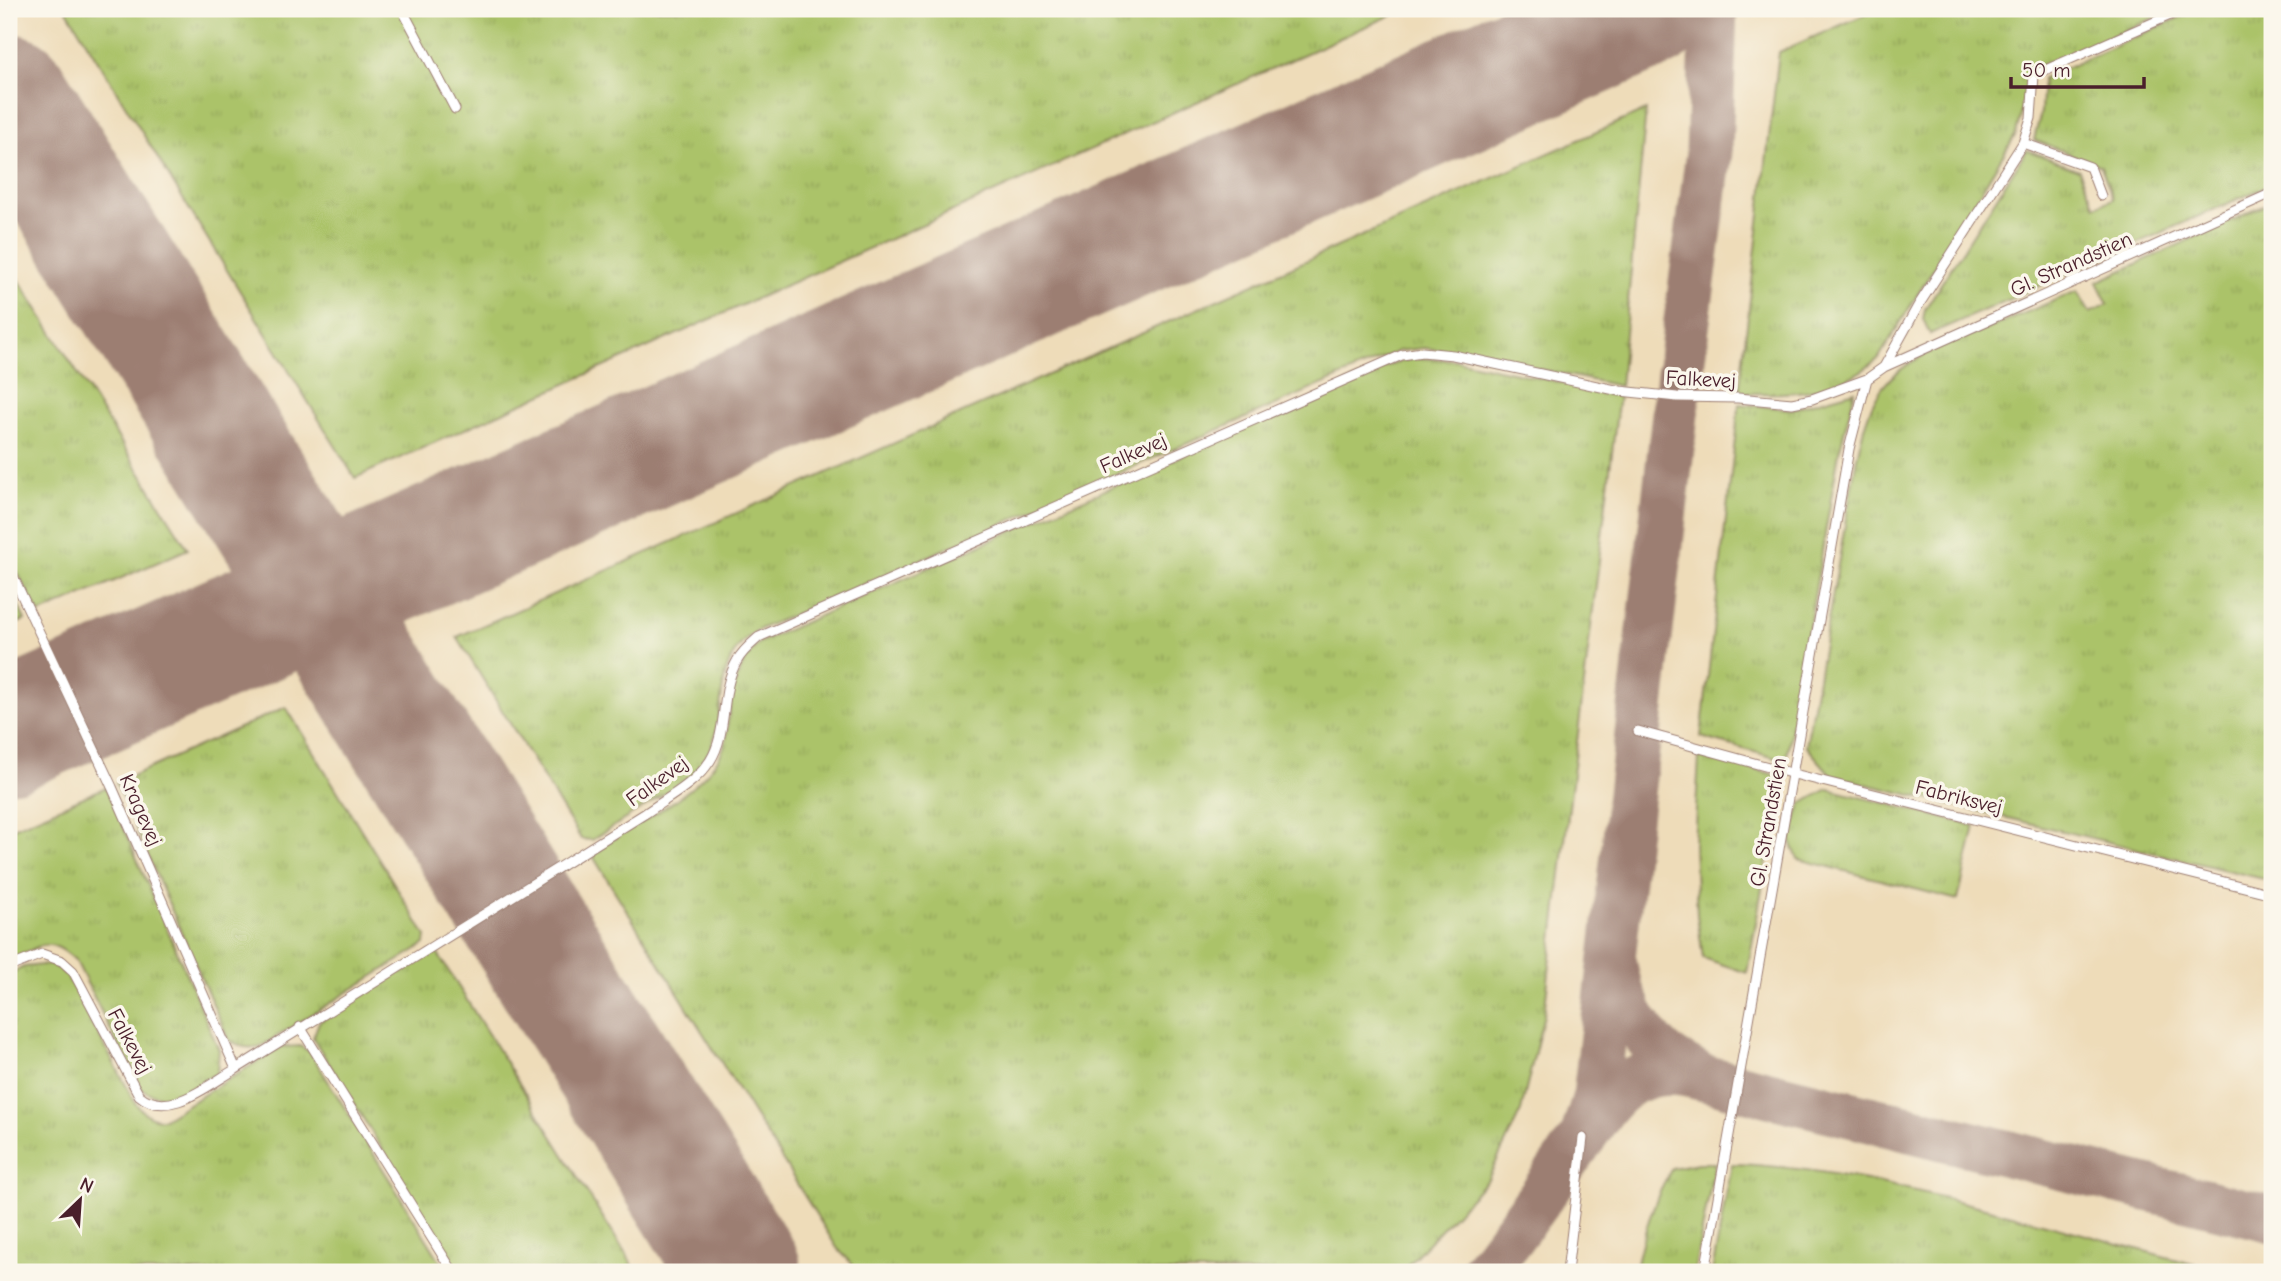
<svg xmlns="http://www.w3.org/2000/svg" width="2281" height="1281" viewBox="0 0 2281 1281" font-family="'Comic Neue',sans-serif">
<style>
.grass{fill:url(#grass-tufts);stroke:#7a714a;stroke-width:2}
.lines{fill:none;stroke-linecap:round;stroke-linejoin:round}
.taxiway{stroke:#9c7e72;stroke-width:47}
.runway{stroke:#9c7e72;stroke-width:121}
.lane-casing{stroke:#9c7e72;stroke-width:11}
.lane{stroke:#fff;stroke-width:9}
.labels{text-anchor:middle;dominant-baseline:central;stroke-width:7;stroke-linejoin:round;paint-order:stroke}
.street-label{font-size:21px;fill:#4a1f2b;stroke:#fbf7ec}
</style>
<defs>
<pattern id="grass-tufts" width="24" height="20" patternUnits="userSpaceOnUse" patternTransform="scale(1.75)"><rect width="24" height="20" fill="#abc369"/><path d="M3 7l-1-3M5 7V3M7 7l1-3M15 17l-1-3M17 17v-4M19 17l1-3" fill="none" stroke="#95a75b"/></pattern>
</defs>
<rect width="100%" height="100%" fill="#fbf7ec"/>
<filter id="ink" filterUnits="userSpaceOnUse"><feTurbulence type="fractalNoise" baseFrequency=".0143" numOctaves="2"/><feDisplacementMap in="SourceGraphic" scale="14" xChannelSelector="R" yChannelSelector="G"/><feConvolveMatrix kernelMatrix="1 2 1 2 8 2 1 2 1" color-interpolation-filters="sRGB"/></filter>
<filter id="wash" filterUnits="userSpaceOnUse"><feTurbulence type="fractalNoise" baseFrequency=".00686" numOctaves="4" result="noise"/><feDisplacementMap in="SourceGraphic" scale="28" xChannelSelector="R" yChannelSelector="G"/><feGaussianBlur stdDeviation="1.57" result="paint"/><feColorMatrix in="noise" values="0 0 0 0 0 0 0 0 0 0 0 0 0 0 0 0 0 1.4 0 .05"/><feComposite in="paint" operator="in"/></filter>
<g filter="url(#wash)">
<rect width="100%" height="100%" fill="#eedcb9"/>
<path class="grass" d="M66,9H1405L355,478Z
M1878,9H2175L2027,73V85L2016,134L1878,359C1834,395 1794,394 1739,393L1779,52Z
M2199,9H2272V184L1930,334L1923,319L1925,309L2027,150L2079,170L2095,206L2113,199L2101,166L2034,140L2041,112L2043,78Z
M1646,110L1620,386L1457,352L1424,348L1399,351L791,616C779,621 763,626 752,634C710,665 729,714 708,754C702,765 692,774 683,782L592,840L581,839L457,637Z
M2272,202V881L1832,776L1806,746L1857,457C1862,434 1867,411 1880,391C1904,356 1955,342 1992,327C2020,315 2049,303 2077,291L2090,313L2108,304L2097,282Z
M9,264L188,549L39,614L9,556Z
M1414,358L1456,360L1619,395L1544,1014L1521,1111L1488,1179L1401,1272H859L837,1248L594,858L595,850C634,825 707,791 724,747C727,739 727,729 728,720C733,687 736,667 760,642L1384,367Z
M1855,391L1839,452L1786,761L1701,737L1739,404L1791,409Z
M9,585L25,620L9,627Z
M286,707L426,936L425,944L258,1048L244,1047L229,1041L116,783Z
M1699,757L1782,776L1747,973L1703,958L1697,915L1694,844Z
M106,787L219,1050L217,1073C191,1087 168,1109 139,1087L76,961C48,934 41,946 9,961V830Z
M1828,789L1975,826L1958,900L1798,859L1790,839L1801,804Z
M430,952L438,954L637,1272H459L313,1038L319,1022Z
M50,964L60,969L68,978L136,1104C145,1114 150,1119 164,1119L281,1047L300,1046L310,1052L447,1272H9V974L24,967Z
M1698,1163H1715L1694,1272H1635C1643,1235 1653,1201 1672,1168Z
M1732,1164C1812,1166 1891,1184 1969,1204C2054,1225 2138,1250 2222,1272H1712Z"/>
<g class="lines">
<path class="taxiway" d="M1473,86C1509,63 1544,39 1574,9
M1614,964C1618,999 1638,1031 1663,1054C1674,1063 1688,1069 1700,1077L2272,1219
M1583,1138L1596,1096L1677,397L1709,152L1714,9
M675,1165L772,1272
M1483,1272L1496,1257C1523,1221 1550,1184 1576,1147C1590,1128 1604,1102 1623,1088C1646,1070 1674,1069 1700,1077"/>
<path class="runway" d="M9,94L741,1272
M9,732L1649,9"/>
</g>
</g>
<g filter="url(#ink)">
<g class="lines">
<defs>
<path id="lane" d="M402,9L455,109
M2023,143L2031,118L2034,75L2184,9
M1884,367L2272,193
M9,568L112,787L236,1069
M1638,731L1794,774L2272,894
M9,967L42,954L62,961L73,971L139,1095C168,1120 208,1085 236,1069L646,813C667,798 695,784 710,761C729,731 719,692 737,661C742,651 751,644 759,637L1402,355L1422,352L1453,355L1620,391L1677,397L1738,398L1792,403L1812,399L1867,379L1884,367L1918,306L2023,143L2090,167L2101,196
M300,1027L453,1272
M1567,1272L1583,1138
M1705,1272L1849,449L1867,379"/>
</defs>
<use href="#lane" class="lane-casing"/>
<use href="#lane" class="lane"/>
</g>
</g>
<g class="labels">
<g class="street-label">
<text transform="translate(2071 264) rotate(-24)">Gl. Strandstien</text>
<text transform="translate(1701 379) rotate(3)">Falkevej</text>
<text transform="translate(1133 453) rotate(-24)">Falkevej</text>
<text transform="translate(657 781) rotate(-36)">Falkevej</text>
<text transform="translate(1959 797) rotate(14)">Fabriksvej</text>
<text transform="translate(141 810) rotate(66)">Kragevej</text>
<text transform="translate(1768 822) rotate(-80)">Gl. Strandstien</text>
<text transform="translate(130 1041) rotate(62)">Falkevej</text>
</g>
</g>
<rect width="2281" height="1281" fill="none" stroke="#fbf7ec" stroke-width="35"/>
<g transform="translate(80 1200) rotate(25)" stroke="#fbf7ec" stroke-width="5" paint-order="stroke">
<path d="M0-5L12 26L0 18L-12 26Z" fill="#4a1f2b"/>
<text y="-10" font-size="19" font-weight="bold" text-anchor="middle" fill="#4a1f2b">N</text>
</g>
<path d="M2011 77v10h133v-10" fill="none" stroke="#4a1f2b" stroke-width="3.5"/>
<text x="2022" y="77" font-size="21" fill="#4a1f2b" stroke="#fbf7ec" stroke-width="5" paint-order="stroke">50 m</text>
</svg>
